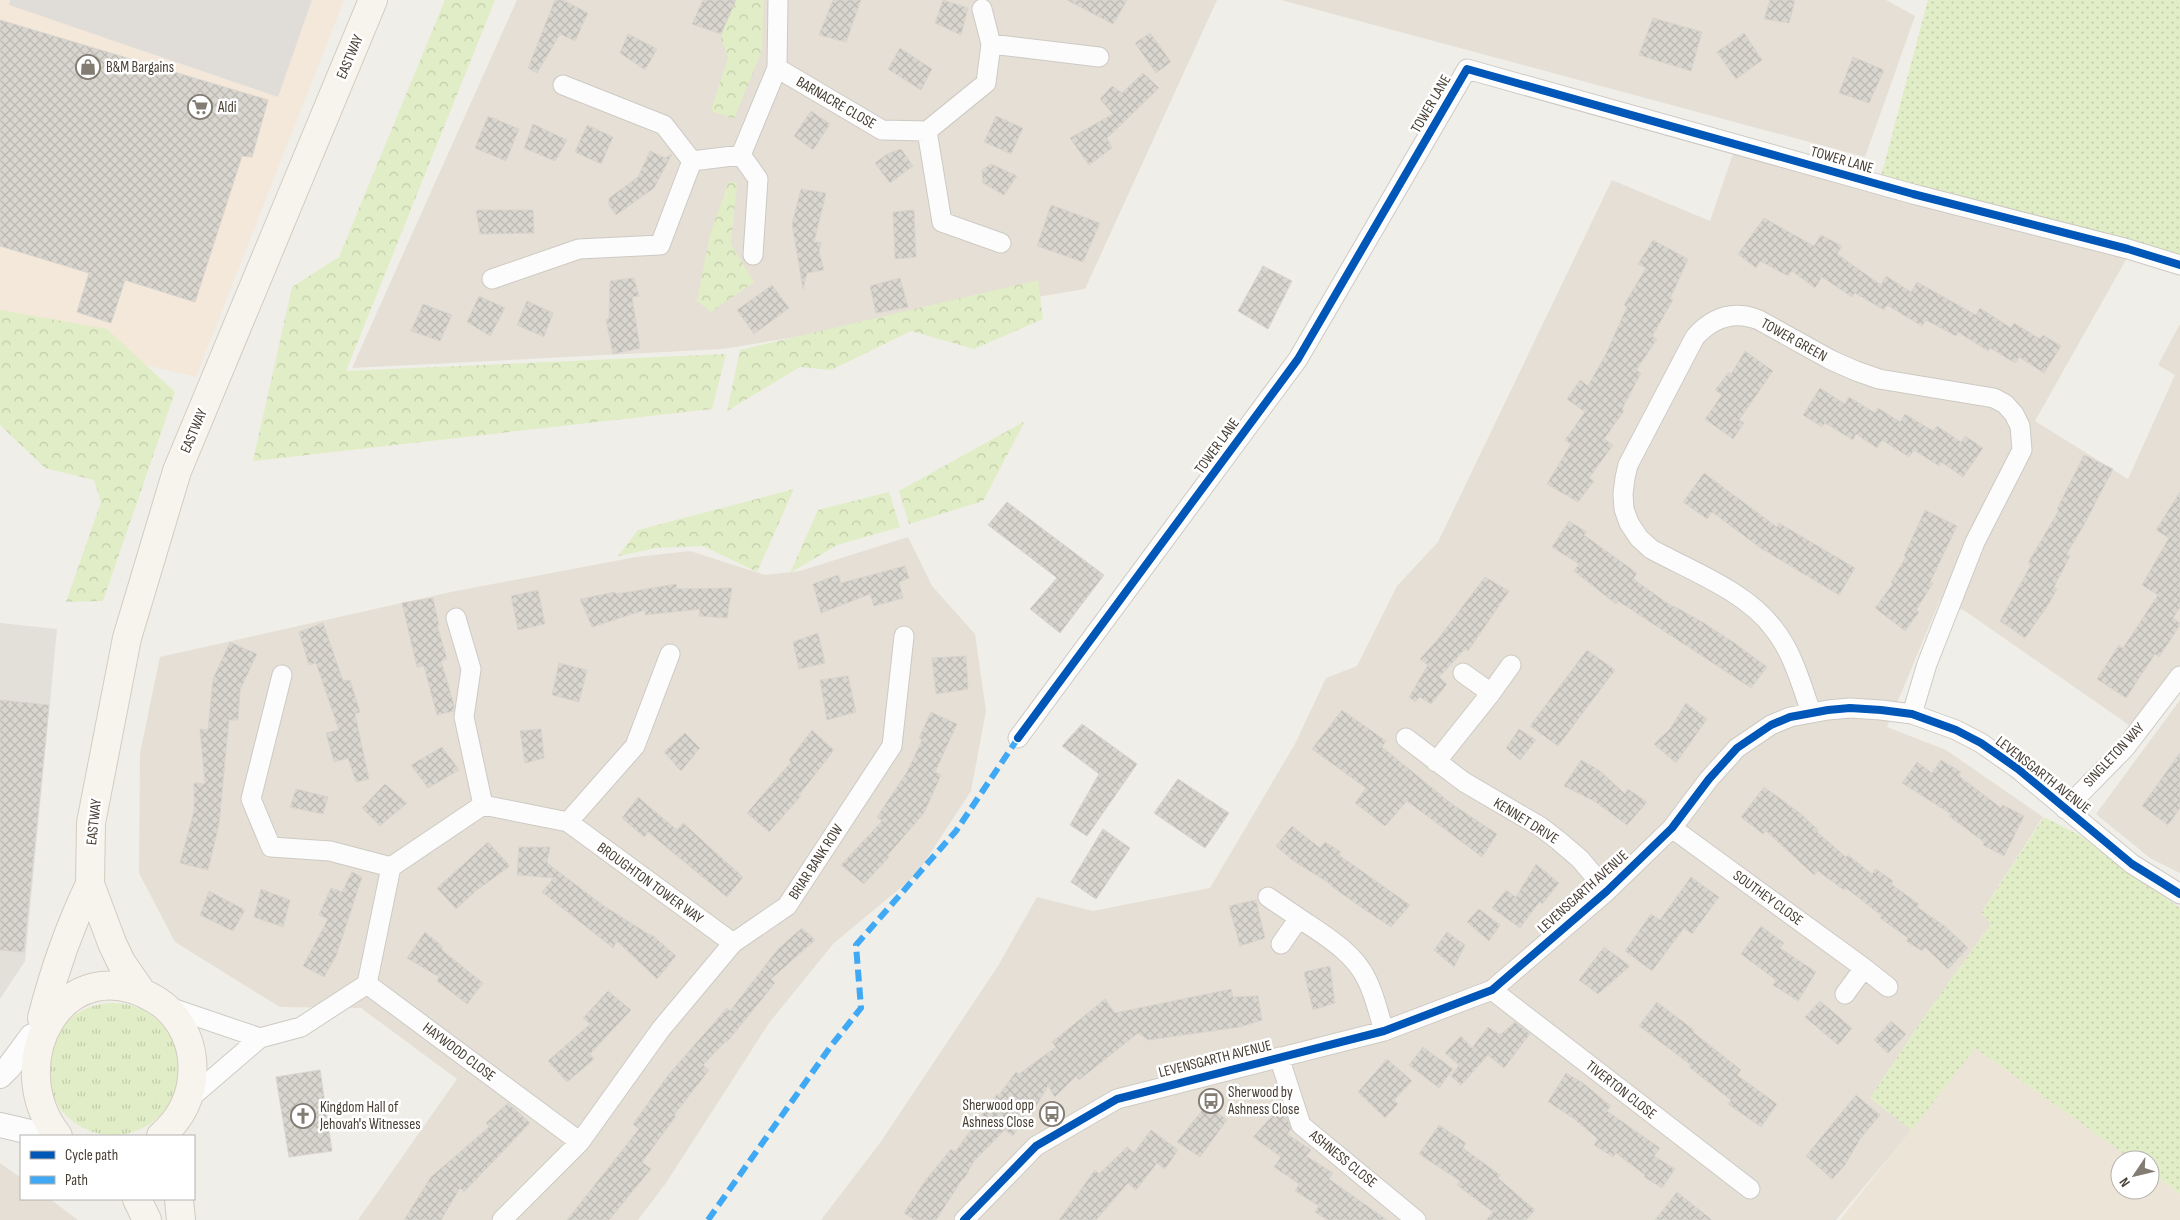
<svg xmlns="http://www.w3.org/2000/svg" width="2180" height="1220" viewBox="0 0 2180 1220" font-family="'Sofia Sans Condensed',sans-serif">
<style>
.residential{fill:#e5dfd5}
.commercial{fill:#f4e8da}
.industrial{fill:#e3dfd9}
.education{fill:#ece5d7}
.grass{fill:url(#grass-tufts)}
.forest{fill:url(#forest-crowns)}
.park{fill:url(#park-dots)}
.parking{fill:#e0ddd8}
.building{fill:url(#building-cross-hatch);stroke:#d9d4ce}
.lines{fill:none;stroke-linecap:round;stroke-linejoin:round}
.minor-casing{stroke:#cdcac4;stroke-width:21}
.tertiary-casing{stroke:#cdcac4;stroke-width:26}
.secondary-casing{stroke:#d2ccc0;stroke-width:30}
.minor{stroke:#fdfcfc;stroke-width:19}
.tertiary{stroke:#fdfcfc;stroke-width:24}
.secondary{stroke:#f7f4ee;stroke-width:28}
.quiet{stroke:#3fa9f5;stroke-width:6;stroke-dasharray:12 6;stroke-linecap:butt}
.cycleway-casing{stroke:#fff;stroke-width:11}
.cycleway{stroke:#0057b8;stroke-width:8}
.labels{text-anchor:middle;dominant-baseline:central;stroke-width:5;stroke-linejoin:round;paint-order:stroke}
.street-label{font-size:15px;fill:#473e34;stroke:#fff}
.poi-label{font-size:15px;fill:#473e34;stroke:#fff;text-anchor:start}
</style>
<defs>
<pattern id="grass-tufts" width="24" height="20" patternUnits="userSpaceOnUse" patternTransform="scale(1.25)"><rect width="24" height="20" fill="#e1edc6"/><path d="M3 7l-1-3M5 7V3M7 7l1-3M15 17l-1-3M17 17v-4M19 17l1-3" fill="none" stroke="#c2ccab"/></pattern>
<pattern id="forest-crowns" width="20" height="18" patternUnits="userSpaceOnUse" patternTransform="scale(1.25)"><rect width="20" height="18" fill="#e1edc6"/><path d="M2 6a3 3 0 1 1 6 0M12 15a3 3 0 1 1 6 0" fill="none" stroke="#c2ccab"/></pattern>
<pattern id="park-dots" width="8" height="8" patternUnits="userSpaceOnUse" patternTransform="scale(1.25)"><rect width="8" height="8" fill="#e1edc6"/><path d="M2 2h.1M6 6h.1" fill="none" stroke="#c2ccab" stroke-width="1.8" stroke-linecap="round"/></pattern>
<pattern id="building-cross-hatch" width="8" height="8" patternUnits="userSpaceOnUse" patternTransform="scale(1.25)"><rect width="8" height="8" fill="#d9d5cf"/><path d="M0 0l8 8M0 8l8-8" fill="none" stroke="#bcb8b2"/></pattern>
</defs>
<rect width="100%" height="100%" fill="#f0eee8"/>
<path class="residential" d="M517,0H1217L1085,289L723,349L352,368Z
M1281,0H1886L1915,16L1865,157Z
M1734,151L2128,256L2035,421L2128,479L2175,375L2158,365L2180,324V667L2177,673L2129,725L1965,611L1940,600L1887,727L1946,750L2043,817L1981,913L1991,924L1924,1017L1870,1098L1912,1130L1836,1220H821L880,1143L998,966L1037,897L1093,911L1210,888L1295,744L1326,678L1357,666L1397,586L1438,542L1612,180L1710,221Z
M908,537L932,586L975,634L986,711L971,791L916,875L834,943L769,1023L666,1183L638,1220H358L457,1079L361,1008L280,1007L175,942L139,873L140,753L160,657L451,592L636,557L690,551L765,575L800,571Z
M2180,700V873L2150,858L2096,814Z
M0,1163L21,1178V1199H50L78,1220H0Z"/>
<path class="commercial" d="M0,0H344L196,377L0,331Z"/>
<path class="industrial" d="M0,623L57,629L25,961L0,999Z"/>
<path class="education" d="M1975,1048L2134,1160H2120V1190H2150V1172L2180,1193V1220H1840Z"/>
<path class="grass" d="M47 1069a66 66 0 1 1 132 0a66 66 0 1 1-132 0Z"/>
<path class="forest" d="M445,0H495L346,371L726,354L712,409L253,461L292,287L339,257Z
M731,0H764L762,50L734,119L711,111L728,57L721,38Z
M729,181L737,183L731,244L754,282L711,312L697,301L710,234Z
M1038,280L1043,319L974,349L911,331L831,370L800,367L727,411L740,350Z
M0,310L107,329L175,392L103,601L66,602L101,502L94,480L45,468L0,425Z
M1025,421L983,501L909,524L899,491Z
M794,489L757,572L703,546L656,548L618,556L638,530Z
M889,492L900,527L837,545L790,573L818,510Z"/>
<path class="park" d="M1928,0H2180V259L1880,180Z
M2044,817L2079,835L2180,908V1193L2150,1172V1160H2133L1975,1048L1912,1130L1870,1098L1924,1017L1991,924L1981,913Z"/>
<path class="parking" d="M10,0H312L278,97L9,5Z"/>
<path class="building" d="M555,0H563L588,13L575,41L560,34L537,73L528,68Z
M703,0H736L721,34L692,24Z
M833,0H861L846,42L819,35Z
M943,0L968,8L961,35L935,23Z
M1067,0H1127L1113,24Z
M1770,0H1795L1789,23L1764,19Z
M1653,18L1702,32L1691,71L1639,55Z
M0,20L268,100L252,157L242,156L195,302L125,280L111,323L77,312L89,273L0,246Z
M1150,33L1171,62L1156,73L1135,43Z
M1744,33L1762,60L1736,79L1717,52Z
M628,34L657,49L645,70L620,53Z
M900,48L932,69L921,90L888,69Z
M1853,57L1884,70L1869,103L1839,93Z
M1143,73L1159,88L1107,138L1112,148L1089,165L1070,138L1113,114L1100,99L1112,86L1122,93Z
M811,111L830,124L813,150L794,136Z
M488,116L519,129L506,161L475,148Z
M996,116L1023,128L1011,154L984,142Z
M533,124L567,140L555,161L524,148Z
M587,125L613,137L601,164L575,152Z
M901,149L913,166L890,183L875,163L887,154Z
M650,151L665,158L672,154L654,188L616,215L609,205V198L638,177Z
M991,164L1017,176L1004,195L983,183L982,170Z
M801,189L826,193L814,242H821L819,252L824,270L807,273L803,289L792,224Z
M1051,205L1100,223L1083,262L1037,246Z
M476,210H533L534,233L480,234Z
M914,210L916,257L895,259L893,212Z
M1764,218L1814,246L1821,235L1842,246L1837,254L1881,285L1886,276L1911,292L1917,282L1976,315L1980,308L2011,328L2014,323L2040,339L2043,335L2061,346L2044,373L2019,357L2015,363L1990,348L1988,351L1958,332L1956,336L1926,320L1922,326L1887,305L1884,310L1855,293L1852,297L1822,277L1815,288L1792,271L1788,276L1760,261L1756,268L1738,254Z
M1653,240L1688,259L1670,299L1673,300L1652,336L1657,339L1636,370L1641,373L1622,409L1624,411L1604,439L1613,445L1589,478L1594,481L1578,502L1547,484L1571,444L1565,440L1585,412L1567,399L1580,380L1588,386L1606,354L1627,307L1624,305L1646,268L1638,264Z
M1263,266L1292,281L1268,329L1238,311Z
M634,278L639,296L632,297L640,348L613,354L606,319H609L610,281Z
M900,278L908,307L876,313L870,286Z
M772,285L789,308L754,334L737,310Z
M479,296L505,308L490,336L467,322Z
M527,301L553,313L544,337L517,325Z
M423,304L452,315L440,341L411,331Z
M1745,351L1773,371L1739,420L1744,423L1733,439L1705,419L1722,395L1715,390L1729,372L1731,374Z
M1820,388L1845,404L1849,397L1875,413L1878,408L1900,422L1905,414L1933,431L1937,426L1961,442L1965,436L1983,448L1963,477L1941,462L1939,466L1914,450L1909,457L1882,440L1877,448L1856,434L1853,440L1825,423L1822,427L1803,415Z
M2084,455L2113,469L2085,523L2066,555L2070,556L2054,587L2057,589L2046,608L2025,638L2000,621L2031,565L2028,563L2059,510L2057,509Z
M1704,473L1777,527L1779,523L1855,568L1839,595L1762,549L1712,512L1707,519L1683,502Z
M2180,492V607L2173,618L2180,623V625L2159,657L2155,654L2126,698L2097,679L2119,645L2123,648L2158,595L2142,585L2169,538L2156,530Z
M1007,502L1104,575L1060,633L1030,609L1057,578L988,525Z
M1925,510L1957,526L1930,582L1933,583L1916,610L1919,612L1905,631L1875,608L1893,584L1891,582L1906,557L1904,556Z
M1569,521L1587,532L1584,535L1637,573L1633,579L1673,607L1674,606L1704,623L1736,644L1767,667L1751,688L1618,601L1616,604L1574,571L1579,564L1552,547Z
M905,566L909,578L899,582L903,598L874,606L870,594L821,613L813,584L838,575L841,583Z
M1485,577L1509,591L1468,651L1465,649L1439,677L1447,684L1431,704L1420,697L1415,702L1409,697L1428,665L1420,659L1438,639Z
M676,584L677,589L732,588L727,618L699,616L700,609L645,615V610L592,627L580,599L615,592L616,594Z
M538,590L545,624L518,630L511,596Z
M433,598L439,625H437L447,659L441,661L454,705V711L437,715L424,666L417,667L402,603Z
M323,623L343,681L350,680L360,712L355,714L369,779L356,782L348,758L334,762L326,733L339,730L316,663L309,665L299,632Z
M818,633L825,663L799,669L793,642Z
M230,642L257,654L240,690L238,720H229L219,824L208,870L180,863L194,811V783L205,784L200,729L208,730L213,679Z
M1587,650L1615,670L1558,746L1530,726Z
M966,656L968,689L936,694L932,658Z
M559,663L587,670L579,702L552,695Z
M848,676L856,712L827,720L820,680Z
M0,700L49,705L24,952L0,950Z
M1686,703L1707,719L1676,763L1654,744L1670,729Z
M1342,710L1386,741L1382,747L1452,804L1497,834L1482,857L1407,801L1385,826L1355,803L1366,788L1312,749Z
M931,712L957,724L935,772L941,775L924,813L887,856L889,857L864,884L841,865L882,821L877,817L907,772L922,740L919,738Z
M1082,724L1137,764L1087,836L1070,825L1099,774L1062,746Z
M541,729L544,758L525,763L520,731Z
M1519,729L1536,740L1520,760L1506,748Z
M812,730L834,750L799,795L801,796L769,832L747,813L791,762L789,760Z
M685,733L700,748L681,771L664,752Z
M442,747L459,770L428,788L411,765Z
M2180,753V808L2168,825L2142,806Z
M1581,760L1599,770L1625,794L1628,789L1647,802L1627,825L1594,801L1564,786Z
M1941,760L1961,772L1959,776L2001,808L2003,805L2024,816L2004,856L1983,845L1984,842L1949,816L1951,814L1902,783L1917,762L1932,773Z
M1178,779L1229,813L1205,848L1154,813Z
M385,784L407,803L380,826L362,808Z
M1764,787L1800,813L1818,830L1817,832L1846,857L1848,855L1872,874L1876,869L1893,881L1891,884L1919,904L1917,907L1946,927L1968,948L1948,969L1925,947L1922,951L1906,941L1908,938L1880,918L1882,916L1846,888L1844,890L1818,871L1814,875L1766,831L1763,834L1741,817Z
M296,789L328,797L323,814L290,807Z
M638,797L677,830L683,823L743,877L727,897L648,832L644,837L622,818Z
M1292,826L1320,848L1325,842L1341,852L1339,855L1410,905L1391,927L1365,910L1331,886L1332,885L1292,860L1276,846Z
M1103,829L1130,848L1096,899L1071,882Z
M488,842L510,866L477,890L456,909L437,888Z
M519,847H550L547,863L604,906L650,935L651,934L676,956L657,979L617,941L613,948L542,892L554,878L517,875Z
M1536,864L1559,883L1542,904L1540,901L1520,928L1492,908L1506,890L1516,897Z
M352,872L362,877L336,956L324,977L303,966L328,919L319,915L331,888L342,892Z
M1691,877L1719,897L1692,934L1684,928L1652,971L1625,951L1651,914L1660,920Z
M261,889L290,900L283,927L254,917Z
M209,891L245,910L233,931L200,915Z
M1256,900L1265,938L1240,946L1229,906Z
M1479,909L1500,925L1489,941L1467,922Z
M1761,926L1784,943L1780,948L1816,972L1798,1001L1773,985L1776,980L1741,954Z
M802,928L815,940L771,979L775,983L727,1042L726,1041L703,1065L709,1070L674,1115L676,1116L642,1162L651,1169L609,1220H567L639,1129L633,1124L669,1074L727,1008L730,1011L778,949Z
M425,932L442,946V950L483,983L467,1004L437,981L439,977L407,958Z
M1447,932L1465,945L1454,967L1434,950Z
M1604,947L1630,966L1598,994L1579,980Z
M1330,966L1335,1003L1313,1010L1304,972Z
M1231,989L1233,997L1258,996L1262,1020L1240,1027L1148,1040L1138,1033L1079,1080L1076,1076L1055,1097L1048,1086L1032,1113L1028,1110L1013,1136L1005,1130L974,1161L964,1179L963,1178L936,1220H915L904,1213L925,1181L951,1149L955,1152L997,1094L999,1095L1016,1072L1019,1074L1056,1047L1052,1042L1105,999L1115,1013Z
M608,991L631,1010L590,1054L594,1059L567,1082L548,1061L590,1024L583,1018Z
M1820,1001L1852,1028L1838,1045L1805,1017Z
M1657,1002L1694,1030L1693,1032L1741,1070L1737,1075L1777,1104L1761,1127L1728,1104L1731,1100L1689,1067L1691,1065L1639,1026Z
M1891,1021L1906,1034L1888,1053L1874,1040Z
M1515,1022L1530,1034L1504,1068L1488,1055L1461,1085L1451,1076L1459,1065L1445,1053L1461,1036L1472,1048L1488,1027L1500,1035Z
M1423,1047L1453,1069L1439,1088L1409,1065Z
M1387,1059L1412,1081L1394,1100L1398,1104L1385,1118L1358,1092Z
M320,1070L332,1151L289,1157L276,1077Z
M1566,1073L1583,1083L1611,1106L1607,1111L1660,1148L1654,1156L1675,1169L1662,1188L1644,1177L1645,1175L1616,1153L1613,1157L1594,1145L1598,1139L1573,1118L1548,1102Z
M1856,1095L1880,1115L1860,1139L1845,1165L1832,1179L1806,1156Z
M508,1103L530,1123L464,1192L460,1188L441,1220H404L431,1177L489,1127L486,1123Z
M1207,1104L1227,1120L1200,1157L1177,1142Z
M1278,1110L1286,1116L1291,1129L1287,1134L1311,1150L1306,1156L1333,1173L1329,1179L1387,1220H1327L1315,1212L1319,1206L1295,1191L1299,1184L1274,1167L1281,1157L1253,1137Z
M1439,1125L1466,1143L1463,1148L1500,1175L1498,1178L1535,1210L1526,1220H1486L1493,1212L1457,1185L1460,1181L1419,1154Z
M1151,1130L1178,1150L1165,1169L1157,1163L1136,1190L1128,1183L1096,1220H1059L1095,1170L1099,1174L1127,1147L1134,1153Z
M1677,1192L1712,1220H1655Z"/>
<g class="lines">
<defs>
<path id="minor" d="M991,44L1099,57
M777,68L882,130L927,131L986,83L991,44L982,9
M563,85L664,125L692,161
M927,131L942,222L1001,243
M741,155L758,179L753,255
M492,279L579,249L660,245L692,161L741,155L777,68L778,0
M456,618L471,669L464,717L483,805
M1463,673L1491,693L1511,665
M282,675L251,799L271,847L330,851L391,867
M1811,712C1801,684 1793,653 1774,629C1746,591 1691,571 1651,549L1639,538L1629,523L1624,509L1623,494L1625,478L1628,465L1695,337C1713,317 1734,310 1759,320L1831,360L1856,371L1879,379L1994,398L2005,404L2014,414L2020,426L2022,450L1975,542L1927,664L1912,714
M1018,738L1298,359L1467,69L1913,194L2128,249L2180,265
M1406,738L1464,782L1541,827L1559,841L1580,859L1607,891
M1436,762L1491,693
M2065,809L2125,748L2180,676
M568,822L635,746L670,654
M1672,828L1864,968
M1268,897L1299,918L1281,944
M1299,918C1324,935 1354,952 1367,980C1375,996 1379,1015 1384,1031
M367,984L580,1142
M1492,990L1750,1189
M1845,994L1864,968L1888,987
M166,1006L260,1038
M1279,1057L1301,1125L1416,1220
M189,1099L260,1038L301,1027L367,984L391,867L483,805L568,822L733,943
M502,1220L580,1142L661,1029L733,943L787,906L892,746L904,636
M964,1220L1036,1146L1117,1099L1384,1031L1492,990L1607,891L1672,828L1709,779L1737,748L1771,725L1790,717L1828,710L1850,708L1881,710L1912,714L1956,730L1981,743L2018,769L2132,864L2180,894"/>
<path id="tertiary" d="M0,1076L9,1067L32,1036
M0,1125L47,1136"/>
<path id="secondary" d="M141,991L121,962L112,943L90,884L91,823L127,638L177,471L373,0
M42,1018C54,971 69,928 90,884
M58,1136C0,1063 64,944 156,1000C176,1012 190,1036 192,1059C195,1090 184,1116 161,1136
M137,1199L147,1220
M179,1199L181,1220"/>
</defs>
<use href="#minor" class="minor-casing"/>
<use href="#tertiary" class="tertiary-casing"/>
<use href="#secondary" class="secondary-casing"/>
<use href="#minor" class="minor"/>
<use href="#tertiary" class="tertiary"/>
<use href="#secondary" class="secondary"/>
<path class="quiet" d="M708,1220L831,1046L861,1008L856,945L956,831L1018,738"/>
<defs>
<path id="cycleway" d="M1018,738L1298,359L1467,69L1913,194L2128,249L2180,265
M964,1220L1036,1146L1117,1099L1384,1031L1492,990L1607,891L1672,828L1709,779L1737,748L1771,725L1790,717L1828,710L1850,708L1881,710L1912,714L1956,730L1981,743L2018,769L2132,864L2180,894"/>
</defs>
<use href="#cycleway" class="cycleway-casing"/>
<use href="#cycleway" class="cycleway"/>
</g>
<defs>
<symbol id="shop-ring" viewBox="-11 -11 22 22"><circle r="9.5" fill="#fff" stroke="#827c73" stroke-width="1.5"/><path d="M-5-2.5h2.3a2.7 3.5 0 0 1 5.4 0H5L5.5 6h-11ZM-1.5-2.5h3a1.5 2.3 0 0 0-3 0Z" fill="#827c73"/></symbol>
<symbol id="supermarket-ring" viewBox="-11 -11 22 22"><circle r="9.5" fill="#fff" stroke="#827c73" stroke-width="1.5"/><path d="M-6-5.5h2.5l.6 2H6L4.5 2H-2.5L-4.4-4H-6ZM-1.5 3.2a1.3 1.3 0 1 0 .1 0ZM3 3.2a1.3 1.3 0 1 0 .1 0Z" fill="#827c73"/></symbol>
<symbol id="bus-ring" viewBox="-11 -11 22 22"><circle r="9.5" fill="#fff" stroke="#827c73" stroke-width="1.5"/><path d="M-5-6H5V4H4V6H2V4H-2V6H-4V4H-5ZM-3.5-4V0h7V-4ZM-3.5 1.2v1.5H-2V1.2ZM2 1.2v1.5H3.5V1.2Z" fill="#827c73"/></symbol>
<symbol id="church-ring" viewBox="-11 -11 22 22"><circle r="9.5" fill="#fff" stroke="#827c73" stroke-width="1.5"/><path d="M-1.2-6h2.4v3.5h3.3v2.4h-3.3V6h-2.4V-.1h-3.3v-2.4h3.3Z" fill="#827c73"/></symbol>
</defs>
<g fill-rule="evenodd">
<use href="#shop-ring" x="74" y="53" width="28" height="28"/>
<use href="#supermarket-ring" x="186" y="93" width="28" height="28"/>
<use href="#bus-ring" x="1197" y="1087" width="28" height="28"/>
<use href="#bus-ring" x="1038" y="1100" width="28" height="28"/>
<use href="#church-ring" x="289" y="1102" width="28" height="28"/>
</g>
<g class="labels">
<g class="street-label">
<text transform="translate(350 57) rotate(-67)">EASTWAY</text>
<text transform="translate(836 103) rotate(30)">BARNACRE CLOSE</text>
<text transform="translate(1431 104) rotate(-60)">TOWER LANE</text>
<text transform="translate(1842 160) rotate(16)">TOWER LANE</text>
<text transform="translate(1794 340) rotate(29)">TOWER GREEN</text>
<text transform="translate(194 431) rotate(-67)">EASTWAY</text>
<text transform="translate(1217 446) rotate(-54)">TOWER LANE</text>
<text transform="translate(2114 755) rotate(-47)">SINGLETON WAY</text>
<text transform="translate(2043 775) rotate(38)">LEVENSGARTH AVENUE</text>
<text transform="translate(1526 821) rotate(32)">KENNET DRIVE</text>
<text transform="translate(94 822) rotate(-84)">EASTWAY</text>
<text transform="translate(816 862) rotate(-57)">BRIAR BANK ROW</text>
<text transform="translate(650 883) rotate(36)">BROUGHTON TOWER WAY</text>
<text transform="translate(1583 892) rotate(-42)">LEVENSGARTH AVENUE</text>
<text transform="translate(1768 898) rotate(36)">SOUTHEY CLOSE</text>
<text transform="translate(459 1052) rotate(37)">HAYWOOD CLOSE</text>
<text transform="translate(1215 1059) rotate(-14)">LEVENSGARTH AVENUE</text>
<text transform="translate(1621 1090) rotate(38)">TIVERTON CLOSE</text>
<text transform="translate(1343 1159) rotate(39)">ASHNESS CLOSE</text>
</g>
<g class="poi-label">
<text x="106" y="67">B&amp;M Bargains</text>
<text x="218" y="107">Aldi</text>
<text x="1228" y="1092">Sherwood by<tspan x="1228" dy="17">Ashness Close</tspan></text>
<text x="1034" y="1105" text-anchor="end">Sherwood opp<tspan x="1034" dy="17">Ashness Close</tspan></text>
<text x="320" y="1107">Kingdom Hall of<tspan x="320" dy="17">Jehovah's Witnesses</tspan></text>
</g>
</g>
<rect x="20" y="1135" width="175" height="65" fill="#ffffff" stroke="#b5b2ae"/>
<rect x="30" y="1151" width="25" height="8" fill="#0057b8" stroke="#b5b2ae"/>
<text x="65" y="1160" font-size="15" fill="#473e34">Cycle path</text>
<rect x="30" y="1176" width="25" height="8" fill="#3fa9f5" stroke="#b5b2ae"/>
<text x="65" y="1185" font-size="15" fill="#473e34">Path</text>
<g transform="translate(2135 1175) rotate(235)"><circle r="24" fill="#ffffff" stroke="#b5b2ae"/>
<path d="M0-4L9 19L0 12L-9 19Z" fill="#827c73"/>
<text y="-8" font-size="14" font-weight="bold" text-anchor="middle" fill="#473e34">N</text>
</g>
</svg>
